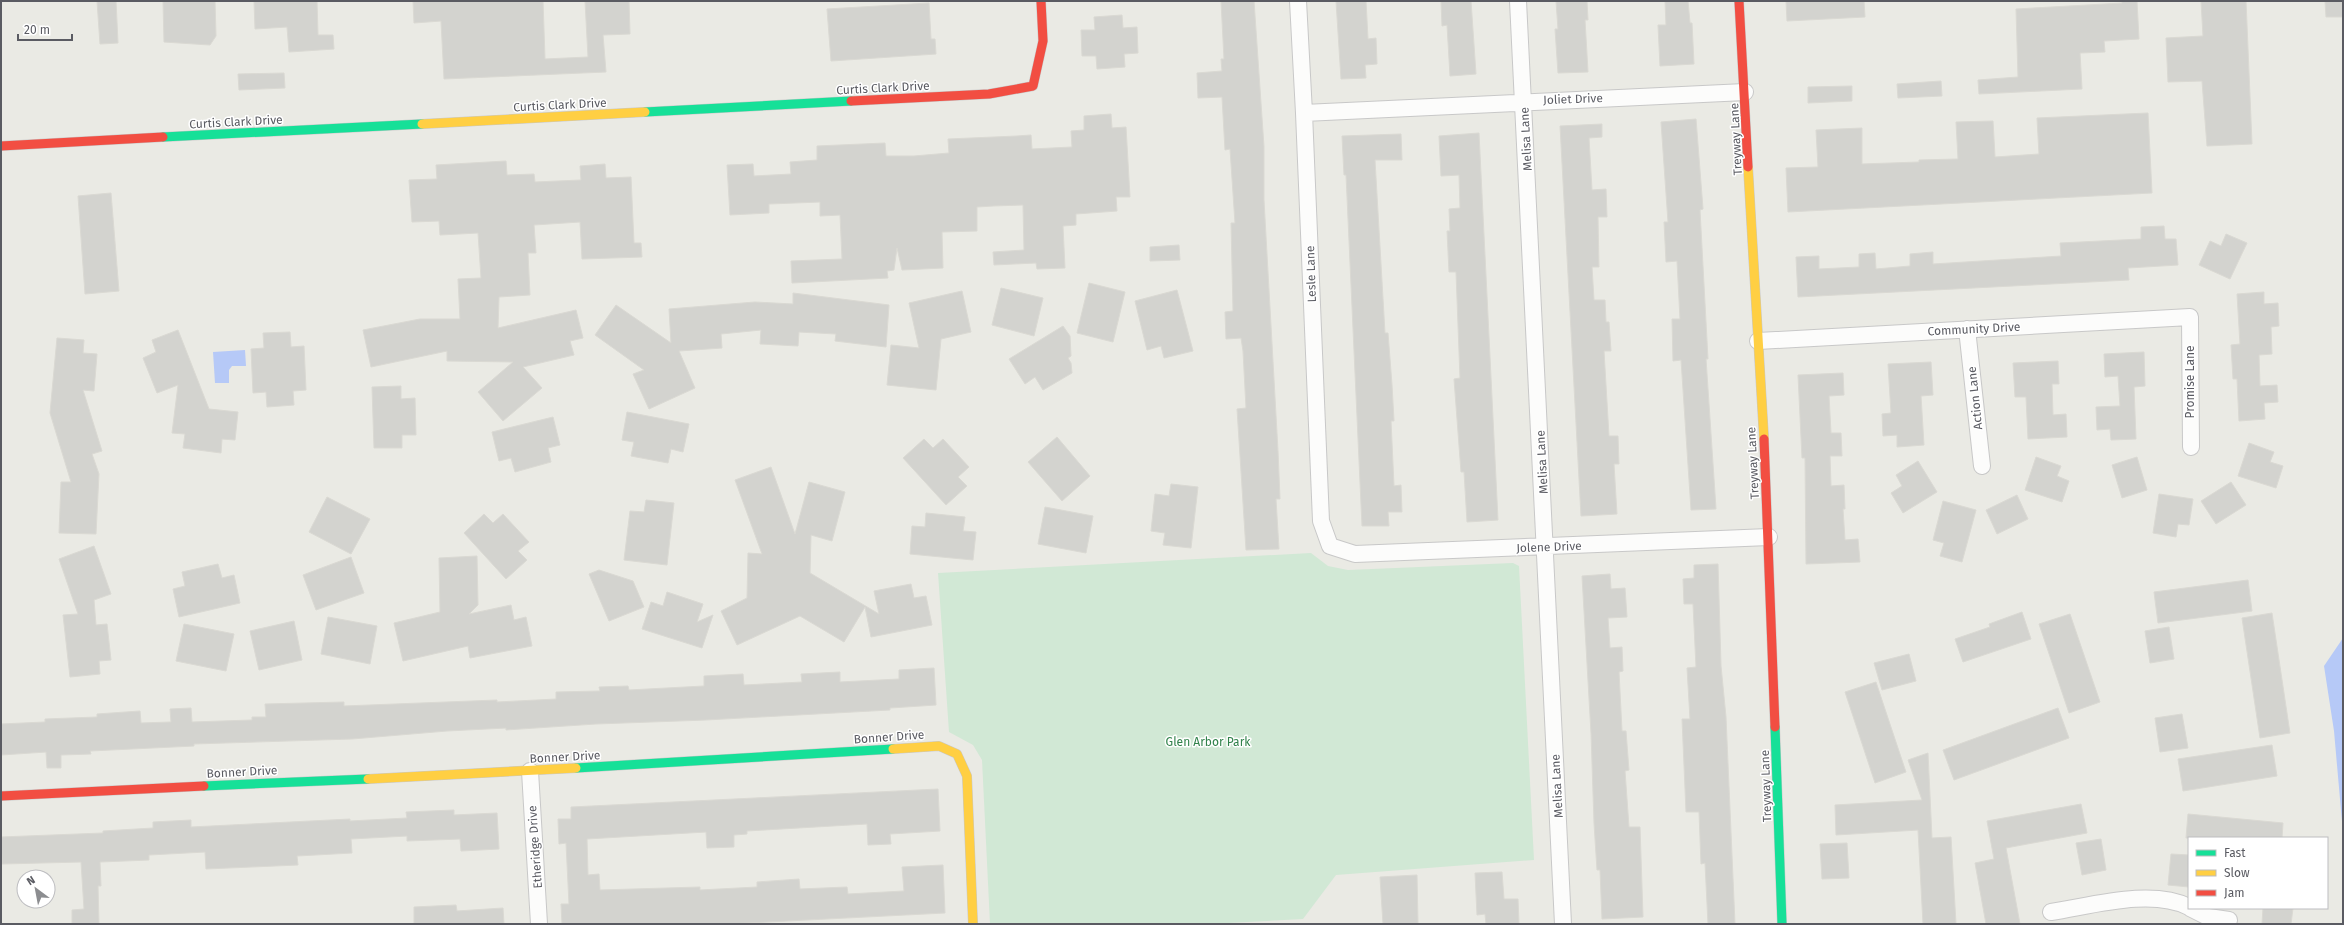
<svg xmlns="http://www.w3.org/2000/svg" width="2344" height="925" viewBox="0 0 2344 925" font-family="'Fira Sans',sans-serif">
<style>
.green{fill:#d1e8d5}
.water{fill:#b6c9f7}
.building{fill:#d3d3cf;stroke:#dad9d3}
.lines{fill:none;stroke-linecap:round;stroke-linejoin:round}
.street-casing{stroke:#c8c8c8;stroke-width:18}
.fast-casing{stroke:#c8c8c8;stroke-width:10}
.slow-casing{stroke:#c8c8c8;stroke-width:10}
.jam-casing{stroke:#c8c8c8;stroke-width:10}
.street{stroke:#fcfcfb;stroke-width:16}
.fast{stroke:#16e098;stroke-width:9}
.slow{stroke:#ffcf43;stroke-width:9}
.jam{stroke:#f24e42;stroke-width:9}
.labels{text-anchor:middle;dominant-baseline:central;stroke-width:3;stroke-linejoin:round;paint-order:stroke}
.street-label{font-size:12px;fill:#5a5b62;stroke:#fff}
.park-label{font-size:12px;fill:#31824b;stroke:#fff}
</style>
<rect width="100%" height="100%" fill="#eaeae4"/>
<path class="green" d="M1311,553L1328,566L1348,570L1513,563L1519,566L1534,860L1336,875L1303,919L1209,924H990L982,760L973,745L949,732L938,573Z"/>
<path class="water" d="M245,350L246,366H232L229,370V383H215L213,352Z
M2343,638V833L2334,731L2324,666Z"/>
<path class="building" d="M97,1H116L118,43L100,44Z
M163,1H215L216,36L210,45L164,42Z
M254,1H317L318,35H333L334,49L289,52L287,27L255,29Z
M413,1H543L545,59L588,57L585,1H629L630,34L603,35L606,72L444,79L441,21L414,23Z
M1221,1H1254L1264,147V200L1278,451L1280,499H1276L1279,549L1246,550L1237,409L1246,408L1243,351L1241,338L1226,339L1225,312L1233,311L1231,223H1235L1230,149L1225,150L1222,97L1198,98L1197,73L1222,71L1221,59H1224Z
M1336,1H1366L1368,39L1376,38L1377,64L1365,65L1366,78L1341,79Z
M1441,1H1471L1476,74L1450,76L1447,25L1442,26Z
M1556,1H1587L1588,20H1585L1588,72L1558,73L1555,29H1558Z
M1665,1H1688L1690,23H1692L1694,64L1660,66L1658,25H1666Z
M1786,1H1864L1865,17L1787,21Z
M2122,1H2137L2139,39L2104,41L2105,52L2080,53L2082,89L1979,94L1978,80L2018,77L2016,9L2122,3Z
M2201,1H2246L2252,144L2207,146L2202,81L2168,82L2166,38L2203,36Z
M2325,1H2343V17H2326Z
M929,3L931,39H935L936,54L831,61L827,9Z
M1122,15L1123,28L1137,27L1138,53L1124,54L1125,67L1097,69L1096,56H1082L1081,30H1095L1094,17Z
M284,73L285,88L239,90L238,74Z
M1941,81L1942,96L1898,98L1897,84Z
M1852,86V101L1808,103V87Z
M2148,113L2152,193L1788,212L1786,168L1818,167L1816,130L1862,128V164L1919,162V160L1958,159L1956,122L1993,121L1995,157L2039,154L2037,118Z
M1111,114L1112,128L1126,127L1130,197H1116L1117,211L1076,214V225L1063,226L1065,268L1037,269L1036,263L994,265L993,252L1024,250L1023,205L993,206L977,207V231L942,232L943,268L902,270L897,248L894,270L887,271L888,278L792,283L791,261L842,259L840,215L820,216V202L769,204V213L730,215L727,165L753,164L754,176L791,174L790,162L817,160V146L885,143L886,156H914L949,153L948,139L1017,136L1031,135L1032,149L1072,147L1071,131L1084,130V116Z
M1696,119L1703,209L1700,210L1708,359H1706L1716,509L1691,510L1681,360L1673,361L1672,319H1680L1677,261L1666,262L1664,222H1668L1661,122Z
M1602,124V137L1589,138L1592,190L1606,189L1607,217H1598L1599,267H1592L1594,300H1605L1606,322H1609L1611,351H1604L1609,436H1618L1619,464H1614L1617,514L1581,516L1560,126Z
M1479,133L1498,520L1467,522L1464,472H1461L1454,379L1460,378L1456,272H1449L1447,231H1450L1449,209L1460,208L1459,175L1441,176L1439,136Z
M1401,134L1402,160H1375L1385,333H1388L1392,385L1394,421H1391L1394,486L1401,485L1402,512H1388L1389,526H1362L1346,175H1344L1342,136Z
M506,161L507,175L534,174L535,182L581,180L580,166L605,164L606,178L631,177L634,243H641L642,257L582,259L580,222L534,225L536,253H528L530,295L499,297L498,328L576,310L583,338L570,341L574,355L523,367L542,388L503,421L478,392L513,362L447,361V351L371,367L363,330L420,319H460L458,279L481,278L478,233L440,235L439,221L412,222L409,180L437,179L436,165Z
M111,193L119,291L85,294L78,196Z
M2164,226L2165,239H2176L2178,265L2128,268L2129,280L1798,297L1796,257L1819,256V269L1859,267V254L1875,253L1876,269L1910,266V254L1933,252V264L2061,256L2060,243L2141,239V227Z
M2226,234L2247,243L2230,279L2199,265L2210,241L2221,246Z
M1179,245L1180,260L1150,261V247Z
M1089,283L1125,292L1113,342L1077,333Z
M1001,288L1043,298L1034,336L992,325Z
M1177,290L1193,351L1164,358L1161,346L1147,350L1135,301Z
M962,291L971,332L941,339L936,390L887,385L891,345L919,348L909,303Z
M2264,292V304L2278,303L2279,326L2271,327L2272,354L2259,355L2260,386L2277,385L2278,402L2264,403L2265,419L2239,421L2237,379H2233L2231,345L2240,344L2237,294Z
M793,293L889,305L886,347L835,341L836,334L799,332L798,346L760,344L761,330L721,334L722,348L679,351L695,388L649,409L633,374L644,370L595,335L616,305L671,343L669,309L755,302L793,304Z
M1063,326L1070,336L1071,356L1068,358L1071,363L1072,373L1043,390L1035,377L1025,384L1009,359Z
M178,330L209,409L238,412L235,440L222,439L221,453L183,448L185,434L172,433L178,385L157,393L143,358L156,352L152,340Z
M290,332L291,347L304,346L306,390L293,391L294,405L267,407L266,392L253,393L251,349L264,348L263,333Z
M57,338L84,340L83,353L97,354L94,391L83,390L102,451L92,454L99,474L96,534L59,533L61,482H71L50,413Z
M2144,352L2145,386L2134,387L2136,439L2111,440L2110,429L2097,430L2096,407L2120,406L2118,376L2105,377L2104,354Z
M2058,361L2059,384H2052L2053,415L2066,414L2067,437L2028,439L2026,397H2015L2013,363Z
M1931,362L1933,395L1921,396L1924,445L1897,447V435L1883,436L1882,414L1891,413L1888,364Z
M1843,373L1844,395L1829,396L1831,433H1841L1842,456H1830L1831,486L1844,485L1845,509H1843L1845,540L1858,539L1860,562L1806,564L1805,458H1802L1798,375Z
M401,386V399L415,398L416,435H402V448H374L372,387Z
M627,412L689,424L683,452L671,449L668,463L631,456L634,442L622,440Z
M553,417L560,445L548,448L551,462L515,472L511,458L499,461L492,432Z
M1057,437L1090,476L1062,501L1028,462Z
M924,439L933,448L943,439L969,467L958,477L967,486L946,505L903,458Z
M2249,443L2274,452L2270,462L2283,466L2276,488L2238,476Z
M2036,457L2061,466L2057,476L2069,481L2062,502L2025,490Z
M2137,457L2147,490L2122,498L2112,465Z
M1918,461L1937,492L1903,513L1891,493L1902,486L1896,475Z
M771,467L795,534L809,482L845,492L832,541L811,535L810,573L879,614L874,591L911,584L914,598L926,596L932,625L871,637L865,607L844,642L800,616L737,645L721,611L747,598L748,553L762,554L735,480Z
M2231,482L2246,505L2216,524L2201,501Z
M1171,484L1198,487L1191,548L1163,545L1165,533L1151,531L1155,494L1169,496Z
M2159,494L2193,499L2189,525L2178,524L2176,537L2153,533Z
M2017,495L2028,519L1997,534L1986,510Z
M327,497L370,519L351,554L309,532Z
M646,500L674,503L667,565L624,560L630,511L644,512Z
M1943,501L1976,510L1962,562L1940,556L1944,543L1933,540Z
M1045,507L1093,516L1086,553L1038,544Z
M926,513L965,517L963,531L976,532L973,560L910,554L912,526L925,527Z
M484,514L493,523L503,514L529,542L518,551L527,560L506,579L464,533Z
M94,546L111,594L94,600L96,625L107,624L111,660L99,661L100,674L70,677L63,615L78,614L59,559Z
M477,556L478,605L469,614L511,605L514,620L526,617L532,646L470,658L468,646L403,661L394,623L440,612L439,558Z
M351,557L364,593L316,610L303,575Z
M218,564L222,578L234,575L240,603L179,617L173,589L185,586L182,572Z
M1718,564L1721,666L1726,717L1735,924H1708L1705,863L1701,864L1699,812H1686L1682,719H1690L1687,668L1696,667L1693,604H1684L1683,579L1694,578V565Z
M599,570L633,581L644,607L609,621L589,574Z
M1610,574L1611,589L1625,588L1627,617L1608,618L1610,648L1622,647L1623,671L1619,672L1622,731H1626L1629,770L1625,771L1629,827H1640L1643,917L1602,919L1600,870H1597L1594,823L1591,733L1582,576Z
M2248,580L2252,611L2158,623L2154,592Z
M667,592L703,604L697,622L713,615L702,648L642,629L651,602L663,606Z
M2022,612L2031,639L1963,662L1955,639L1990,627L1989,624Z
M2272,613L2290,733L2260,738L2242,618Z
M2070,614L2100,702L2069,713L2039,624Z
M328,617L377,626L370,664L321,654Z
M294,621L302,660L259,670L250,631Z
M184,624L234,634L226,671L176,661Z
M2169,627L2174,659L2150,663L2145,631Z
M1909,654L1916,681L1882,690L1874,663Z
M934,668L936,705L890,708V710L706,720L596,724L506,730V728L447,731L352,739L194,744V746L90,751L91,754L61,755V768H47L46,752L1,755V724L45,722V719L97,717V714L140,711L141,723L171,722L170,709L191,708L192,722L252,720V717H266L265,704L344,702V706L497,700V702L556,699V692L600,691L599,687L628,686L629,690L704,686V676L743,674L744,685L802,682L801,674L840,672V682L899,679V670Z
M1876,682L1906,772L1875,783L1845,692Z
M2058,708L2069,738L1954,780L1943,750Z
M2182,714L2188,748L2160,752L2155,718Z
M2272,745L2277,776L2183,791L2178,759Z
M1928,753L1932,838L1951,837L1956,924H1923L1918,830L1836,835L1835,805L1922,800L1908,760Z
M938,789L940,831L890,834L891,844L868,845L867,824L747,831V834L734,835V847L707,848L706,832L587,839L588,875L599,874L600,890L700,887V890L757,887V882L799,879L800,889L847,887L848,894L904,891L902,867L943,865L945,913L729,924H562L561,904H569L566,843L559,844L558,819H571V807Z
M2081,804L2087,833L2006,848L2020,924H1986L1975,863L1994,859L1987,821Z
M454,810V815L497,813L499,849L461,851L460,839L407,841V836L351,839L352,853L297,856L298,865L206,869L205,852L149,855V860L100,862L101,886H98L99,924H72V910L84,909L81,862L2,864L1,837L103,833V831L153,828V822L191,820V827L350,819V821L407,818L406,812Z
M2188,814L2283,823L2282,838H2186Z
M2101,839L2106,870L2082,875L2076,843Z
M1847,843L1849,878L1822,879L1820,844Z
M2171,854L2189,855V887L2168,885Z
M1502,872L1504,899H1518L1519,924H1486L1485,914L1477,915L1475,873Z
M1417,875L1418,924H1383L1380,877Z
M456,905L457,911L503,908L504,924H414V907Z
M2263,908H2293L2291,924H2262Z"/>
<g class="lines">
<defs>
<path id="street" d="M1298,1L1304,113L1321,521L1330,546L1355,554L1769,537
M1518,1L1563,924
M1304,113L1745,92
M1967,329L1982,466
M1758,341L2190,317L2191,447
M530,771L539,924
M2190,908L2208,917L2229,920
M2051,912C2091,906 2151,888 2189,907"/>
<path id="fast" d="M645,112L851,101
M163,137L422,124
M1775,727L1782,924
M576,768L893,749
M204,786L368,779"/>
<path id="slow" d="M422,124L645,112
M1748,167L1764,439
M893,749L939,746L957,754L967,776L973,924
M368,779L576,768"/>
<path id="jam" d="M1739,1L1748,167
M851,101L989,94L1033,86L1043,41L1041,1
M1,146L163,137
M1764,439L1775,727
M1,796L204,786"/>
</defs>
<use href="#street" class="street-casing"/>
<use href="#fast" class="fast-casing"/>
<use href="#slow" class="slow-casing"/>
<use href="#jam" class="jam-casing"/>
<use href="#street" class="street"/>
<use href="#fast" class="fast"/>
<use href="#slow" class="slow"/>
<use href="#jam" class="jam"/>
</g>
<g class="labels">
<g class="street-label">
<text transform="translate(883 88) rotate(-3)">Curtis Clark Drive</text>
<text transform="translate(1573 99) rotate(-2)">Joliet Drive</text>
<text transform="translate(560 105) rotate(-3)">Curtis Clark Drive</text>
<text transform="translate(236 122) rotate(-3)">Curtis Clark Drive</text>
<text transform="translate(1526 139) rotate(-93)">Melisa Lane</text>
<text transform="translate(1736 139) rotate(-93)">Treyway Lane</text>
<text transform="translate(1311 274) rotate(-92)">Lesle Lane</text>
<text transform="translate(1974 329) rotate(-3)">Community Drive</text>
<text transform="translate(2190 382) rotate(-90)">Promise Lane</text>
<text transform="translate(1975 398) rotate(-96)">Action Lane</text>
<text transform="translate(1542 462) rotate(-93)">Melisa Lane</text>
<text transform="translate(1753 463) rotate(-93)">Treyway Lane</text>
<text transform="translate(1549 547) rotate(-2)">Jolene Drive</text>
<text transform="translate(889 737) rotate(-4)">Bonner Drive</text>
<text transform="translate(565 757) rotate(-3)">Bonner Drive</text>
<text transform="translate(242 772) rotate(-3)">Bonner Drive</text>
<text transform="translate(1557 786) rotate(-93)">Melisa Lane</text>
<text transform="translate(1766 786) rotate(-92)">Treyway Lane</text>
<text transform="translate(535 847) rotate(-94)">Etheridge Drive</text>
</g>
<g class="park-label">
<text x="1208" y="742">Glen Arbor Park</text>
</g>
</g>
<rect width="2344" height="925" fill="none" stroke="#5a5b62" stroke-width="4"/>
<rect x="2188" y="837" width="140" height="72" fill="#ffffff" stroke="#bdbdc0"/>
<rect x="2196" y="850" width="20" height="6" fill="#16e098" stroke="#bdbdc0"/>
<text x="2224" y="857" font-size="12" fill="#5a5b62">Fast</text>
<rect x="2196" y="870" width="20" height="6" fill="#ffcf43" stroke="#bdbdc0"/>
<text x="2224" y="877" font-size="12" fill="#5a5b62">Slow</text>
<rect x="2196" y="890" width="20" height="6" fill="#f24e42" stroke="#bdbdc0"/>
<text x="2224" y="897" font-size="12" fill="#5a5b62">Jam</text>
<g transform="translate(36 889) rotate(328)"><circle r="19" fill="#ffffff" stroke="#bdbdc0"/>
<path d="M0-3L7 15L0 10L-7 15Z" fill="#8c8d90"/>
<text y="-6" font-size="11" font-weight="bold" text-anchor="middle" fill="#5a5b62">N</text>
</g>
<path d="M18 34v6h54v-6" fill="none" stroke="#5a5b62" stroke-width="2"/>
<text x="24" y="34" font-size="12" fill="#5a5b62" stroke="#ffffff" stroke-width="3" paint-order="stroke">20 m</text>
</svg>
